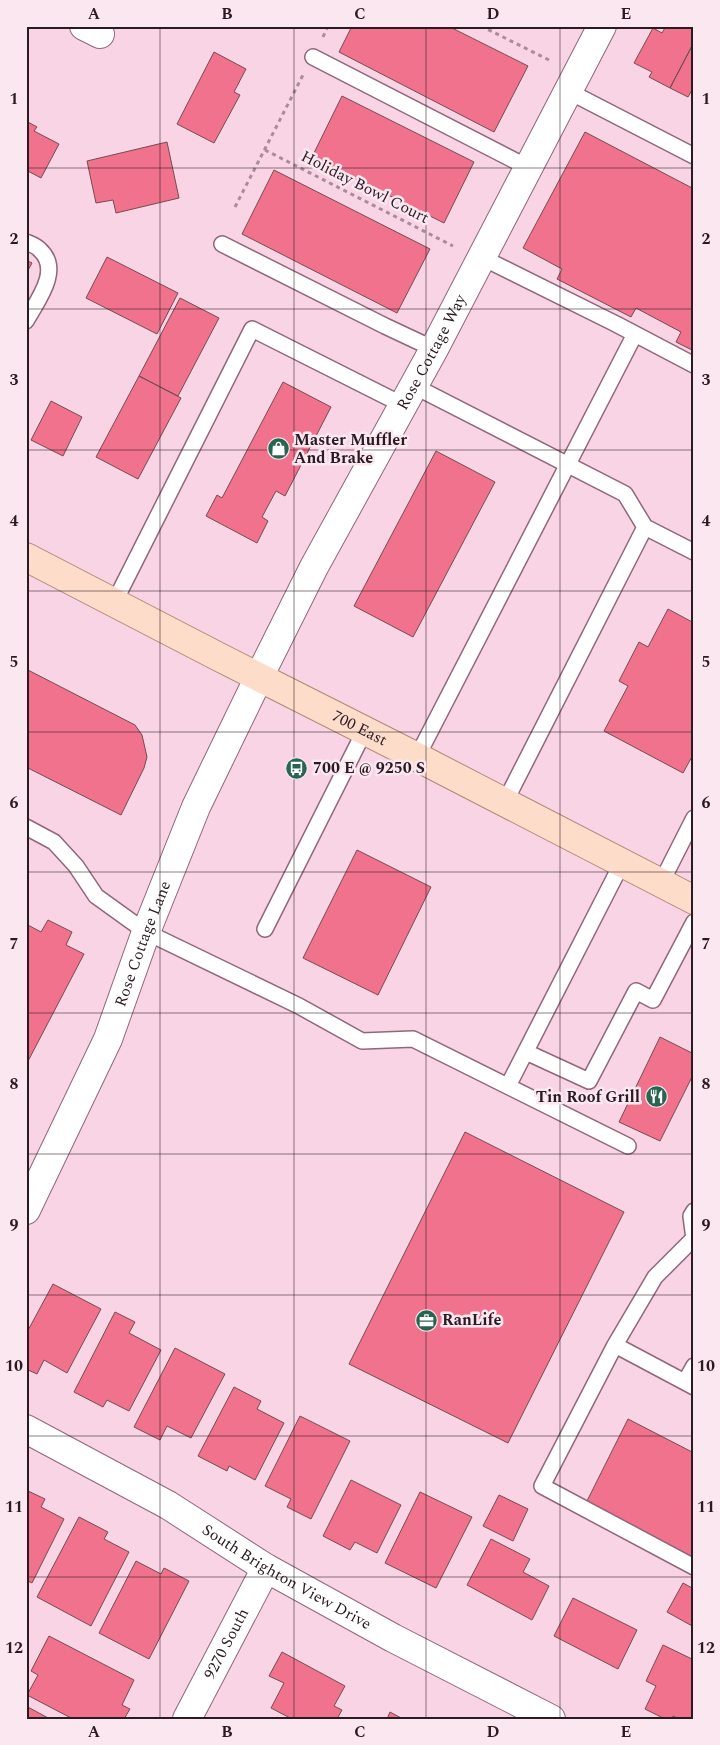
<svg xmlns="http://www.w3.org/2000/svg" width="720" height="1745" viewBox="0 0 720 1745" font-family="Spectral,serif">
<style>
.building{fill:#f0728c;stroke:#764b52}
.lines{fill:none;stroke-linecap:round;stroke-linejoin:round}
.lane-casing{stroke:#90677b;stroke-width:18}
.street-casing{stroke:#90677b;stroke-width:30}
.primary-casing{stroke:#b28878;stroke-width:30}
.path{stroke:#a98c9a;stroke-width:3;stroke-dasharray:4 4;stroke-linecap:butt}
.lane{stroke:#fff;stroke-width:15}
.street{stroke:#fff;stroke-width:28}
.primary{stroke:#fddcca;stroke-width:28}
.grid{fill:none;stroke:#2a1a22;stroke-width:1;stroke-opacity:0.55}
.labels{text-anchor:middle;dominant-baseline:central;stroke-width:5;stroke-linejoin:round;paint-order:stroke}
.street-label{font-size:16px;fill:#2a1a22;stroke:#fae7f0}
.poi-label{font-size:16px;font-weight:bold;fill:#2a1a22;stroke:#fae7f0;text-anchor:start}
.neatline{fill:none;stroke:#2a1a22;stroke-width:2}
.grid-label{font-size:16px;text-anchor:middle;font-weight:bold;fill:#2a1a22}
</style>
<rect width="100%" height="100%" fill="#f9d4e5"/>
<path class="building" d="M352,26H448L528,66L494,132L339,52Z
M666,26H694V42L670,88L649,77L652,72L634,63L653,28L662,33Z
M694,42V91L692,90L688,97L670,88Z
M214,52L246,69L234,92L240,95L214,143L177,124Z
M342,96L474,162L444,223L312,157Z
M26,121L37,127L34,131L59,144L41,178L26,170Z
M585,132L694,189V351L676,342L681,332L636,308L631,317L557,279L562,269L523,248Z
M167,142L179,198L116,213L113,200L96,203L87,161Z
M274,170L430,249L397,313L242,234Z
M107,257L178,293L157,334L86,298Z
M26,260L32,263L26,274Z
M180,298L219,318L178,396L139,376Z
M139,376L181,398L138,479L96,457Z
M283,382L331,407L285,496L276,491L262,517L268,521L257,543L206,516L217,495L222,498Z
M51,401L82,417L63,456L31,440Z
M436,451L495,482L413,637L354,606Z
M668,609L694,623V753L683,773L604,731L628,686L619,681L639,642L648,647Z
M26,669L135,725L142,735L147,757L144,768L121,815L26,767Z
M357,850L431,887L378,995L303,958Z
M48,920L72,932L66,945L84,954L26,1065V924L41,932Z
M660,1037L694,1054V1073L660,1141L619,1122Z
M465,1132L624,1212L508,1443L349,1364Z
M53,1284L101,1309L67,1373L44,1360L37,1374L26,1369V1334Z
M115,1312L135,1322L129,1333L161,1350L129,1411L107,1400L103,1407L74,1392Z
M175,1348L225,1374L191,1438L167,1426L160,1440L134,1427Z
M234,1387L261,1401L257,1409L284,1423L255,1480L229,1466L227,1471L198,1456Z
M300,1416L350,1441L311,1519L287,1507L291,1499L265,1486Z
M628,1419L694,1453V1561L585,1505Z
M351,1480L401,1505L377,1553L355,1542L350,1550L323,1536Z
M26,1490L45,1499L41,1507L64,1519L32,1583L26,1580Z
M420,1492L472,1517L436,1588L385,1563Z
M499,1495L528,1509L513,1541L483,1526Z
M79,1517L108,1532L104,1539L129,1552L91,1626L37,1597Z
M491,1539L530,1559L523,1572L549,1586L532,1620L467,1585Z
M136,1561L161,1574L164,1568L189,1581L149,1659L99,1633Z
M683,1583L694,1589V1627L667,1612Z
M573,1598L637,1630L618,1669L554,1636Z
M49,1636L134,1680L122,1705L130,1709L124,1719H73L27,1695L38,1675L31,1671Z
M663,1645L694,1660V1719H679L673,1716L672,1719H665L645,1709L656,1686L646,1681Z
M282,1652L345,1686L334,1706L342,1710L337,1719H292L271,1708L284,1683L269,1676Z
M26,1706L50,1719H26Z
M390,1712L403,1719H387Z"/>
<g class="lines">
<defs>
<path id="lane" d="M313,57L529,168
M568,91L694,156
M26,242C31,244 37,246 40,250C62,270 37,301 26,321
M222,244L385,326L434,349
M481,257L616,324L694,365
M414,386L625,494L645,527
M114,603L252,329L403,405
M417,757L635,334
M505,802L645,527L694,552
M26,827L54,842L76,866L96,896L146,932L299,1006L362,1041L413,1039L628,1146
M661,883L694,818
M265,929L365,730
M526,1052L589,1081L636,991L653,1000L694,922
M508,1086L622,863
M694,1211L691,1216L694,1239
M615,1345L655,1277L693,1239
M685,1382L694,1366
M694,1387L615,1345L542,1486L694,1567"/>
<g id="street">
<path d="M84,26L100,34"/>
<path id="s1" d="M26,1210L108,1039L146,932L196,807L259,677L314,567L434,349L602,26"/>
<path id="s2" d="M26,1429L168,1505L266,1568L393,1638L551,1719"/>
<path id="s3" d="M187,1719L266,1568"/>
</g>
<g id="primary">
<path id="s4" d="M26,557L219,657L417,757L694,900"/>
</g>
</defs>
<use href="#lane" class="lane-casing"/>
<use href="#street" class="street-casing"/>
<use href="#primary" class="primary-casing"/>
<path class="path" d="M481,26L551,61
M323,37L328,26
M265,150L453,246
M235,207L303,75"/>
<use href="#lane" class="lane"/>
<use href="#street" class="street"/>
<use href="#primary" class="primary"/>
</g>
<path class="grid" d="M160,26V1719M294,26V1719M426,26V1719M560,26V1719M26,168H694M26,309H694M26,450H694M26,591H694M26,732H694M26,872H694M26,1013H694M26,1154H694M26,1295H694M26,1436H694M26,1577H694"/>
<defs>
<symbol id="shop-disc" viewBox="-11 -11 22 22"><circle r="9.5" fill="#286551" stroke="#fae7f0"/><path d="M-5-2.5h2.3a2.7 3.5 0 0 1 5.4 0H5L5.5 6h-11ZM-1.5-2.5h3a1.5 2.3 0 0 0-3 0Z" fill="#fff"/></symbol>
<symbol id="bus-disc" viewBox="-11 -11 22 22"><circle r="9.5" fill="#286551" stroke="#fae7f0"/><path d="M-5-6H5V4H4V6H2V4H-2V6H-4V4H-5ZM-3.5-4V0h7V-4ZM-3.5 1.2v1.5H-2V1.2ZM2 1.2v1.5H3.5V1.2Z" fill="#fff"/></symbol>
<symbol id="restaurant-disc" viewBox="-11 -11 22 22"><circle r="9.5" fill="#286551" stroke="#fae7f0"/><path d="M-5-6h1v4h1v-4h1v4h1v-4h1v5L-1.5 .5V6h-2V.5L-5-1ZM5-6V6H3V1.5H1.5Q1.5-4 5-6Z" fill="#fff"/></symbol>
<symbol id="office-disc" viewBox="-11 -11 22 22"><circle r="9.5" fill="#286551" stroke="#fae7f0"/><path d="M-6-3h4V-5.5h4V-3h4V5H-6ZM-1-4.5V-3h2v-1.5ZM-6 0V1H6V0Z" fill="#fff"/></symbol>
</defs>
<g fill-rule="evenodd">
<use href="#shop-disc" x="266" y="436" width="25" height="25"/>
<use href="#bus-disc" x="284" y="756" width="25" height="25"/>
<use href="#restaurant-disc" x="644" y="1084" width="25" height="25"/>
<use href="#office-disc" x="414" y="1308" width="25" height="25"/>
</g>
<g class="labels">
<g class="street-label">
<text transform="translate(365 187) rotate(27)">Holiday Bowl Court</text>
<text stroke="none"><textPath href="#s1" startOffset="950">Rose Cottage Way</textPath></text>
<text stroke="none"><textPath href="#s4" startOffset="375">700 East</textPath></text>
<text stroke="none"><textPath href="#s1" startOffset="291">Rose Cottage Lane</textPath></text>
<text stroke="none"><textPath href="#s2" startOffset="300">South Brighton View Drive</textPath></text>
<text stroke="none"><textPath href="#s3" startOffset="85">9270 South</textPath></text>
</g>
<g class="poi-label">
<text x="294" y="440">Master Muffler<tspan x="294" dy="18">And Brake</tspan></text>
<text x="313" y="768">700 E @ 9250 S</text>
<text x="640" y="1097" text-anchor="end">Tin Roof Grill</text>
<text x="442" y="1320">RanLife</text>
</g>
</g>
<rect width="720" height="1745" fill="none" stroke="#fae7f0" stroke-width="55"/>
<rect x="28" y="28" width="664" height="1690" class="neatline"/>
<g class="grid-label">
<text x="94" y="19">A</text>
<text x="227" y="19">B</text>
<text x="360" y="19">C</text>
<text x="493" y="19">D</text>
<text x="626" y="19">E</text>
<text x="14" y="104">1</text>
<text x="706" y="104">1</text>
<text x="14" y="244">2</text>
<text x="706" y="244">2</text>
<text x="14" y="385">3</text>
<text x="706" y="385">3</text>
<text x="14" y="526">4</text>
<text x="706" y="526">4</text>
<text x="14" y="667">5</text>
<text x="706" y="667">5</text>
<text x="14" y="808">6</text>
<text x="706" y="808">6</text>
<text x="14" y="949">7</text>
<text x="706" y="949">7</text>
<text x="14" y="1089">8</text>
<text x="706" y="1089">8</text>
<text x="14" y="1230">9</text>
<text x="706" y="1230">9</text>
<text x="14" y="1371">10</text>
<text x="706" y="1371">10</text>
<text x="14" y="1512">11</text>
<text x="706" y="1512">11</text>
<text x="14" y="1653">12</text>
<text x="706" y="1653">12</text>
<text x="94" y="1737">A</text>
<text x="227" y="1737">B</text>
<text x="360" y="1737">C</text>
<text x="493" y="1737">D</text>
<text x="626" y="1737">E</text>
</g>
</svg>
